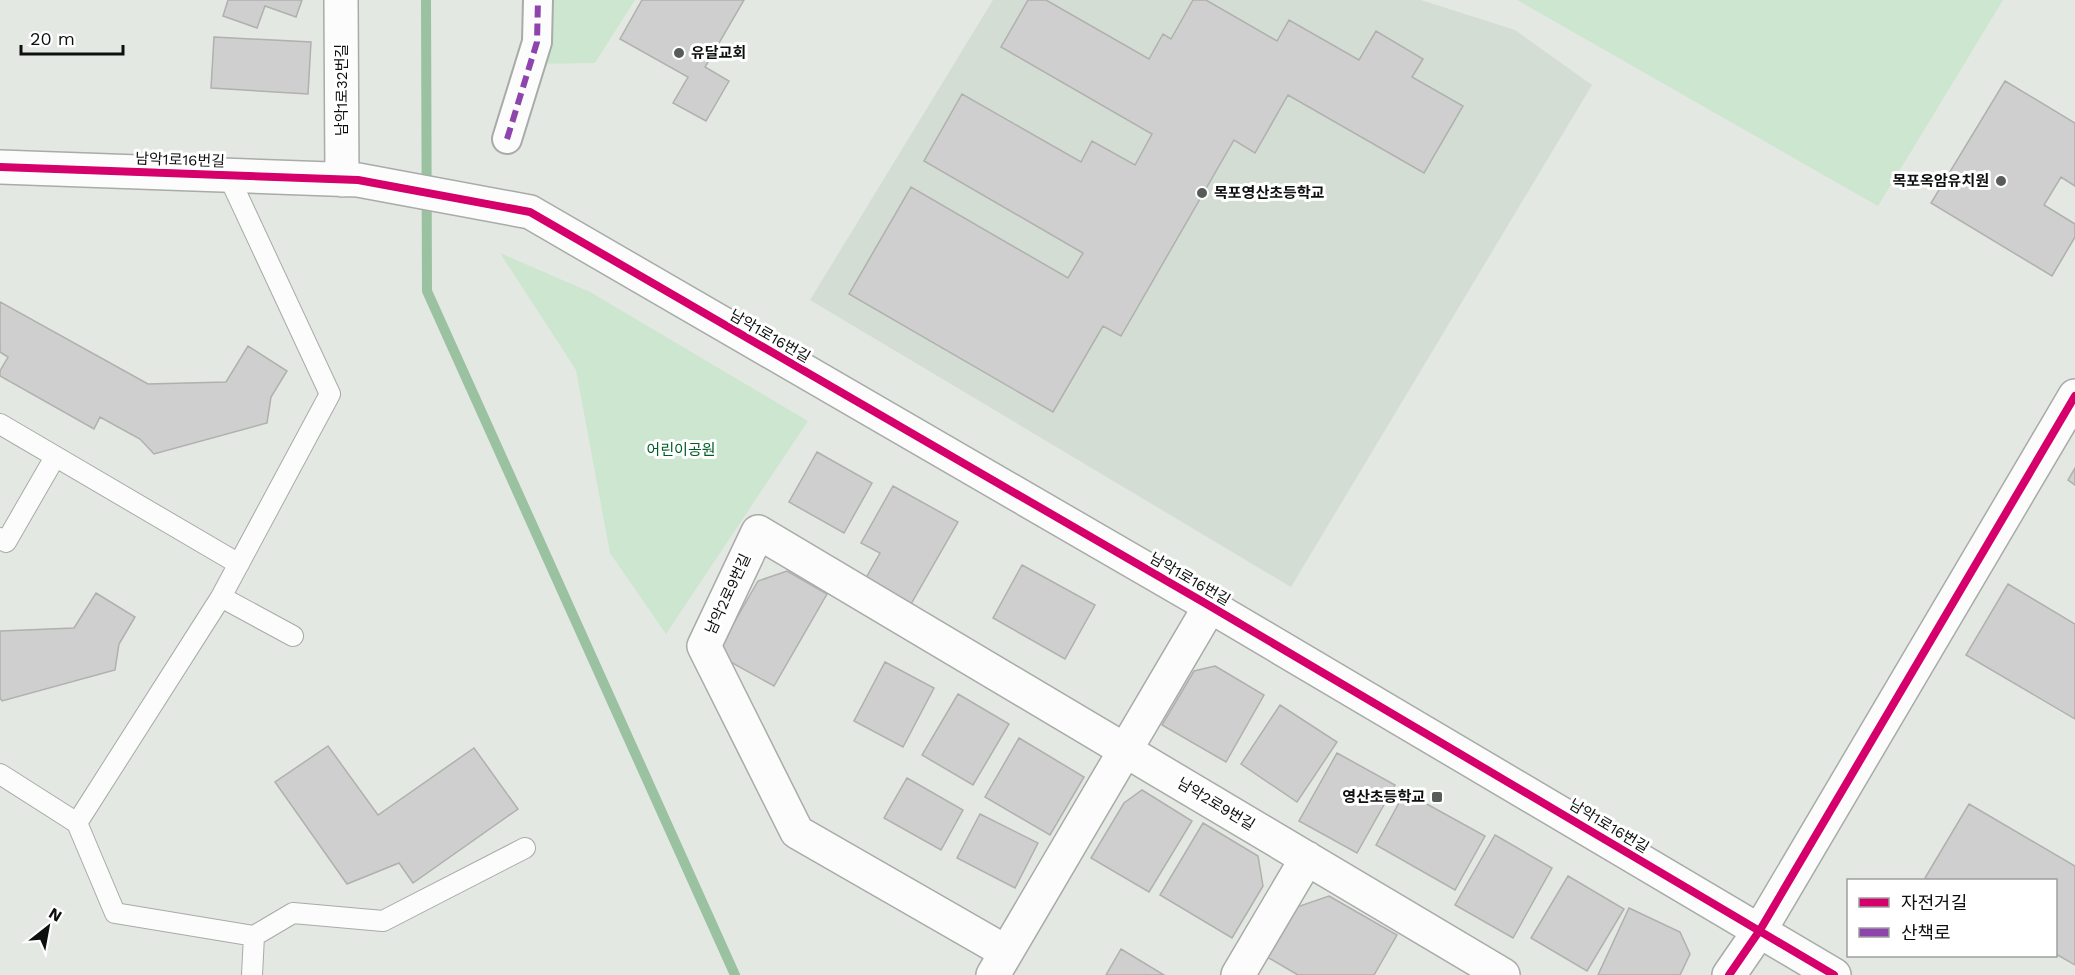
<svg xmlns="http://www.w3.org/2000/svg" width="2075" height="975" viewBox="0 0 2075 975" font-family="'Work Sans','Noto Sans KR',sans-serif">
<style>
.built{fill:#d3ddd4}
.green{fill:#cce6cf}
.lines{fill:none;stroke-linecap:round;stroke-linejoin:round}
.stream{stroke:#9ac2a0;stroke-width:10}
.building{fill:#cecfce;stroke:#b0b0af;stroke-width:1.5}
.service-casing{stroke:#a8aba8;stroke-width:22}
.pedestrian-casing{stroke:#a8aba8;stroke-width:32}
.minor-casing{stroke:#a8aba8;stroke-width:36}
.service{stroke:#fbfcfb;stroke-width:20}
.pedestrian{stroke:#fbfcfb;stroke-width:28}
.minor{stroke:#fbfcfb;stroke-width:33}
.quiet{stroke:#8e44ad;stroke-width:6;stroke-dasharray:12 6;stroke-linecap:butt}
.cycleway-casing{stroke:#fff;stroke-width:11}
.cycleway{stroke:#d6006c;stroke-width:8}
.poi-dot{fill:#585c59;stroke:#fff;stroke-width:2}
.labels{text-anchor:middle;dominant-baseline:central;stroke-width:6;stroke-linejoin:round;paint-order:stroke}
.poi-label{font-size:15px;font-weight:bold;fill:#0d100e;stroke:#fff;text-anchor:start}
.street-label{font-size:15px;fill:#0d100e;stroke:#fff}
.park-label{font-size:15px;fill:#005c24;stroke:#fff}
</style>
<rect width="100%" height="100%" fill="#e3e8e3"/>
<path class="built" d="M993,0H1421L1515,30L1592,85L1291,587L810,300Z"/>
<path class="green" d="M535,0H635L595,63L530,64Z
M1517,0H2003L1878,206Z
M500,253L590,292L808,421L666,634L610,553L576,370Z"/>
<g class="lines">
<path class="stream" d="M426,0L427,291L735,975"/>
</g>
<path class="building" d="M228,0H302L296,17L265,6L257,28L223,16Z
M642,0H744L705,67L729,81L706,121L673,103L688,77L620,39Z
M1028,0H1046L1149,59L1163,34L1171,39L1193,0H1206L1277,41L1289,20L1359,60L1376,31L1423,59L1412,77L1463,106L1424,173L1288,95L1255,153L1234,140L1121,336L1103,326L1053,412L849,294L911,187L1068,278L1083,253L924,161L962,94L1081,162L1092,141L1135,165L1152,134L1001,47Z
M214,37L311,42L308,94L211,88Z
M2005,81L2075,123V186L2061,177L2044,205L2075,224V237L2052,276L1931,203Z
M0,302L148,384L226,382L248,346L287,371L271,397L267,423L154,454L140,439L100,417L94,429L0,376V371L8,357L0,352Z
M817,452L872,483L844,533L789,502Z
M2075,468V485L2068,480Z
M893,486L958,522L911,604L866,578L880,553L861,543Z
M1022,565L1095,605L1065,659L993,618Z
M787,571L827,594L774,686L716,654L758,581Z
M2008,584L2075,624V719L1966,655Z
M96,593L135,617L119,644L115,670L2,701L0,698V631L74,628Z
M885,662L934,688L903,747L854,721Z
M1215,666L1264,695L1226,762L1162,725L1194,671Z
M958,694L1009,724L973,785L922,755Z
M1280,705L1337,742L1297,802L1241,764Z
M1019,738L1084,777L1050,835L985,797Z
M328,746L378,815L474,748L518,809L413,883L399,863L347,884L275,782Z
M1337,753L1395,785L1357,853L1299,821Z
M907,778L963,810L941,850L884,818Z
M1142,790L1192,821L1149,892L1091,858L1124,803Z
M1405,792L1485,836L1455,890L1376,845Z
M1969,804L2075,866V965L2056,954V880H1930L1925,878Z
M980,814L1038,843L1015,888L957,858Z
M1203,823L1258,856L1263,886L1232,938L1160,895Z
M1495,835L1552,868L1513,938L1455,905Z
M1568,876L1624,909L1587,971L1531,938Z
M1329,896L1397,935L1374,975H1298L1267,957L1294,908Z
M1629,908L1680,932L1690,954L1680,975H1598Z
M1121,949L1164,975H1106Z"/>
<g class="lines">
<defs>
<path id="service" d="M0,424L239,564
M0,538L6,542L55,457
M221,597L293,636
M0,774L77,823L221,597L330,394L228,175
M77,823L115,913L254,936L293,913L383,921L525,848
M252,975L254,936"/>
<path id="pedestrian" d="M507,139L537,42L538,0"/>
<path id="minor" d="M341,0L342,180
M0,167L358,180L530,212L1210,606L1834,975
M1006,952L797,832L704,646L758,532L1503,975
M993,975L1210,606
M1238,975L1307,858
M1729,975L1760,930L2075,396"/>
</defs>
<use href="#service" class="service-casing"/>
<use href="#pedestrian" class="pedestrian-casing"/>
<use href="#minor" class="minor-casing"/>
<use href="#service" class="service"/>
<use href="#pedestrian" class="pedestrian"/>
<use href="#minor" class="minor"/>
<path class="quiet" d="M507,139L537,42L538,0"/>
<defs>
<path id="cycleway" d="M0,167L358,180L530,212L1210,606L1834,975
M1729,975L1760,930L2075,396"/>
</defs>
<use href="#cycleway" class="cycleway-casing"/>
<use href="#cycleway" class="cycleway"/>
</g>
<g class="poi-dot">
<circle cx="679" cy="53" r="6"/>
<circle cx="2001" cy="181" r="6"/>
<circle cx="1202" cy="193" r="6"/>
<rect x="1431" y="791" width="12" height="12" rx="3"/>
</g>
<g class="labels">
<g class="poi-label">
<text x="691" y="53">유달교회</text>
<text x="1989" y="181" text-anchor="end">목포옥암유치원</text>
<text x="1214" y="193">목포영산초등학교</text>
<text x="1425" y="797" text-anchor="end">영산초등학교</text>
</g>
<g class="street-label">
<text transform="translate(342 90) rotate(-90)">남악1로32번길</text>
<text transform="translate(180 160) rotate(2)">남악1로16번길</text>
<text transform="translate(770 336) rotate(30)">남악1로16번길</text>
<text transform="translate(1190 579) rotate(30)">남악1로16번길</text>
<text transform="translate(728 594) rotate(-65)">남악2로9번길</text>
<text transform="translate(1216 804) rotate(31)">남악2로9번길</text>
<text transform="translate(1609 826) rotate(31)">남악1로16번길</text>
</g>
<g class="park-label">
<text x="681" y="450">어린이공원</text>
</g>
</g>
<rect x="1847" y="879" width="210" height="78" fill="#ffffff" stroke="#9e9f9f" stroke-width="1.5"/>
<rect x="1859" y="898" width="30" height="9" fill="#d6006c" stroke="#9e9f9f" stroke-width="1.5"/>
<text x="1901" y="909" font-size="18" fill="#0d100e">자전거길</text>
<rect x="1859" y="928" width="30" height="9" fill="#8e44ad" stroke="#9e9f9f" stroke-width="1.5"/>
<text x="1901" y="939" font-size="18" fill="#0d100e">산책로</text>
<g transform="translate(48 927) rotate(31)" stroke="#ffffff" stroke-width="4.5" paint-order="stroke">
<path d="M0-4.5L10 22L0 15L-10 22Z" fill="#0d100e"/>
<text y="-9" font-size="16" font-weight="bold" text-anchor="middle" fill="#0d100e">N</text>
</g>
<path d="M21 45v9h102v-9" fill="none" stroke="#0d100e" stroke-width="3"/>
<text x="30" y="45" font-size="18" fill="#0d100e" stroke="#ffffff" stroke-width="4.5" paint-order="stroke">20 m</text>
</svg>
